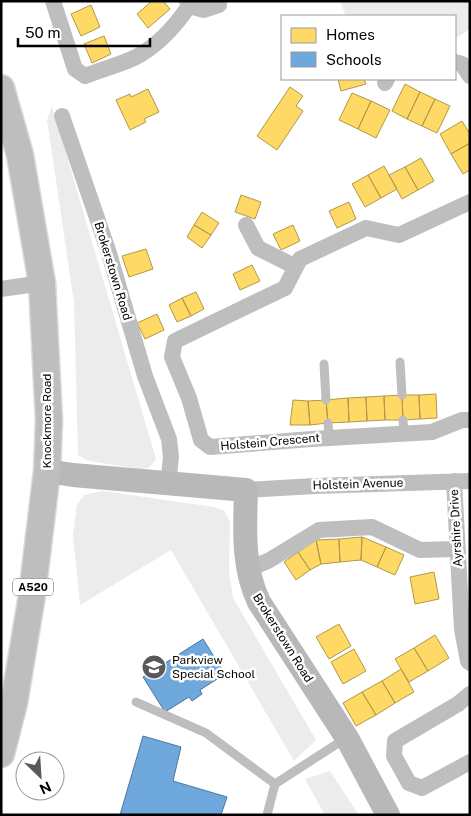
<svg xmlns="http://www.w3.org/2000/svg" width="471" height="816" viewBox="0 0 471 816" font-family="'Public Sans',sans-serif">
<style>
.green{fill:#ececec}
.homes{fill:#ffd966;stroke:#b29847}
.schools{fill:#6fa8dc;stroke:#4e769a}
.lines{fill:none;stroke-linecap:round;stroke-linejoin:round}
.primary-casing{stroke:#dbdbdb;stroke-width:29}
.lane{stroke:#bebebe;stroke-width:9}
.street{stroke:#bebebe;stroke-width:16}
.secondary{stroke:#b8b8b8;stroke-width:24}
.primary{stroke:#bebebe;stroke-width:26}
.labels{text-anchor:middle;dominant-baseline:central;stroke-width:5;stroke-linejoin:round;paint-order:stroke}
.shield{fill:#fff;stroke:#4c4c4c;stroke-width:1}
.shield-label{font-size:11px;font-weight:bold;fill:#000}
.street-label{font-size:12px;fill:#000;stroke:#fff}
.poi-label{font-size:12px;fill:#000;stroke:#fff;text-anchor:start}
</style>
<rect width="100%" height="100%" fill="#fff"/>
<path class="green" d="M340,1H470V29L458,37H455V16H346Z
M52,106L156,459L150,467L141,469L88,461L78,455L74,302L47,120Z
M103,491L214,507L225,511L230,522L229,571L233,598L316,740L294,761L171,550L80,605L73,535L77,505L84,495Z
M330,771L359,815H325L305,779Z"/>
<path class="homes" d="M152,1H163L170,9L148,28L137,14Z
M91,5L100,27L81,36L71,14Z
M104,36L111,54L92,63L84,44Z
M338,79H364L366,84L341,91Z
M405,84L420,92L407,119L392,111Z
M290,87L303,96L296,106L303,111L277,150L257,136Z
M148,89L159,112L144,119L146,122L130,130L116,100L130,94L131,97Z
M420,92L435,99L422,126L407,119Z
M352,93L371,101L358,129L339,120Z
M435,99L450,106L437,133L422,126Z
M371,101L390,110L376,138L358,129Z
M462,121L470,134V143L451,154L440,134Z
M470,143V170L463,174L451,154Z
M421,158L434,181L418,190L405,167Z
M384,166L397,189L381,198L368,175Z
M405,167L418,190L402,199L389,175Z
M368,175L381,198L365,207L352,184Z
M241,195L261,202L255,219L235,212Z
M349,202L356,219L337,228L329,211Z
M202,212L219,223L211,235L194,225Z
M194,225L211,235L202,248L187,237Z
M293,225L300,241L281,250L273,234Z
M146,249L153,269L129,277L122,256Z
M252,265L260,281L240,290L233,274Z
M196,292L204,309L191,316L182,298Z
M182,298L191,316L177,322L169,305Z
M157,314L164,330L145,339L137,323Z
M436,394L437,418L420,419L419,395Z
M402,395L403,420H385L384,396Z
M402,395H419L420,419L403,420Z
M384,396L385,420L367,421L366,397Z
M366,397L367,421L349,422L348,398Z
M348,398L349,422L328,423L326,400Z
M293,400L308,401L310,425H290Z
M326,400L328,423L310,425L308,401Z
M362,537L361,560L340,562L339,539Z
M362,537L386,547L377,567L361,560Z
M339,539L340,562L321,564L316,540Z
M316,540L321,564L310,570L298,552Z
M386,547L404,555L395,575L377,567Z
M298,552L310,570L296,580L284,562Z
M434,572L439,599L415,604L410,577Z
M339,624L351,646L329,659L316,637Z
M435,635L449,658L428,671L414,648Z
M414,648L428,671L409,682L395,659Z
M354,649L366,671L343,684L331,662Z
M401,669L414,692L395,703L382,681Z
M382,681L395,703L376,715L362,692Z
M362,692L376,715L356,726L343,703Z"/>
<path class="schools" d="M203,639L225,674L200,690L202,694L192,701L189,697L165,712L143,677Z
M143,736L181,747L173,781L227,797L221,815H120Z"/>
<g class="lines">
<defs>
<path id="primary" d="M1,88L20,155L42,283L49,421L47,471L32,595L14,703L1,754"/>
</defs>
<use href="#primary" class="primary-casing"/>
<path class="lane" d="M400,362L402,395
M324,364L326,400
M403,420L404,434
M328,423L329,437
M136,702L206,733L275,784
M267,815L275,784L346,738"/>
<path class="street" d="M53,1L75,69L85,76C102,69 120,65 136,57C157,46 176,25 189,6L187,1
M189,6L204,10L219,5
M455,62L462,64L470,76
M385,83L387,79
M62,116L108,250L145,376L169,439L171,457L168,484
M470,202L399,235L366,228L300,259L285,288L175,341L172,357L189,398L201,440L210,447L312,439L432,432L462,420H470
M246,225L258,248L296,267
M1,289L42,283
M454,481L462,629L468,661L470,663
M246,490L315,486L470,481
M248,569L268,561L319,530L372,527L420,550L457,549
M470,694L458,704L395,741L394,756L409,783L422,788L470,762"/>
<path class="secondary" d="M47,471L73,475L246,490C245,527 242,567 259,602L347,738L388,815"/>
<use href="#primary" class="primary"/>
</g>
<defs>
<symbol id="school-disc" viewBox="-11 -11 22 22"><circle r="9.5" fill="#595959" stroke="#fff"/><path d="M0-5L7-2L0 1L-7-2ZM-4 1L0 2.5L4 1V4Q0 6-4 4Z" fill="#fff"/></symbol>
</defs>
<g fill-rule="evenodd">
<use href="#school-disc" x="140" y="653" width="28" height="28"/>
</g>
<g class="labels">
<rect class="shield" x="13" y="578.5" width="40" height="17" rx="4"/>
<g class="shield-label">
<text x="33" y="587">A520</text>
</g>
<g class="street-label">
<text transform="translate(113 271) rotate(73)">Brokerstown Road</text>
<text transform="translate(47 421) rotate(-90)">Knockmore Road</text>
<text transform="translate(270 442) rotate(-5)">Holstein Crescent</text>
<text transform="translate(358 484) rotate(-2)">Holstein Avenue</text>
<text transform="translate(456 528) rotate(-93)">Ayrshire Drive</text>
<text transform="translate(283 638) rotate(58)">Brokerstown Road</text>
</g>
<g class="poi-label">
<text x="172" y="660">Parkview<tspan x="172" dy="14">Special School</tspan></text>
</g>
</g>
<rect width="471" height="816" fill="none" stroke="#000000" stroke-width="5"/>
<rect x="281" y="15" width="175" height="65" fill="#ffffff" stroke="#999999"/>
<rect x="291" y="28" width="25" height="15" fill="#ffd966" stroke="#999999"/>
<text x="326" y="40" font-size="15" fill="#000000">Homes</text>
<rect x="291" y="52" width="25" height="15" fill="#6fa8dc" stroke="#999999"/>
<text x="326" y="65" font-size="15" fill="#000000">Schools</text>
<g transform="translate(40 776) rotate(155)"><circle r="24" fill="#ffffff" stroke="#999999"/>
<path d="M0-4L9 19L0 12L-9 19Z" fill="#595959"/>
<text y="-8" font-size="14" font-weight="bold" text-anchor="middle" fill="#000000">N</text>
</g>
<path d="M18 38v8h132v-8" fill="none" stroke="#000000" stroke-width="2.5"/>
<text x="25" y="38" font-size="15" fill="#000000" stroke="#ffffff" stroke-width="4" paint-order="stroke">50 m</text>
</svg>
